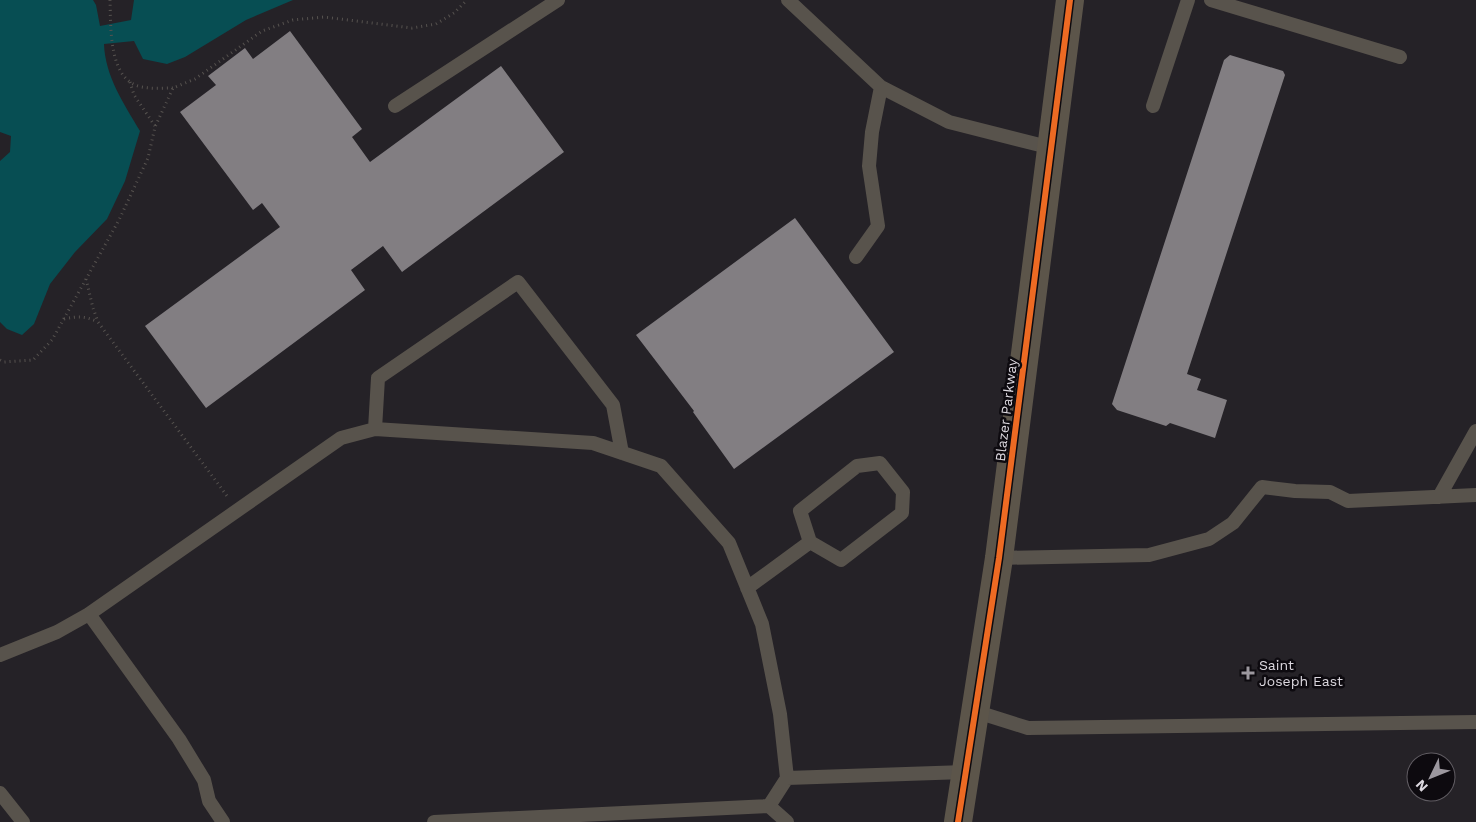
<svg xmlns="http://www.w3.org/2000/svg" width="1476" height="822" viewBox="0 0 1476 822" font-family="'Work Sans',sans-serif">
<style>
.water{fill:#074e53}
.building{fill:#827e82}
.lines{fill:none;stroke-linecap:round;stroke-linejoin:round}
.path{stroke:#56524f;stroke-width:3;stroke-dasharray:1 4;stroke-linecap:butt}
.lane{stroke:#58534c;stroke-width:14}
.secondary{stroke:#5c554a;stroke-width:28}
.cycleway-casing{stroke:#0d0a0f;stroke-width:9}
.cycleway{stroke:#ed6a23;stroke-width:6}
.poi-dot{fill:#9c989f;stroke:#0d0a0f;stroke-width:2}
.labels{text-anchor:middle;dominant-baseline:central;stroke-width:5;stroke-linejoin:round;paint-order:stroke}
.street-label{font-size:14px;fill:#dcd8df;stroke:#0d0a0f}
.poi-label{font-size:14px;fill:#dcd8df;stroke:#0d0a0f;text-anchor:start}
</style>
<rect width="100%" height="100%" fill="#252227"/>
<path class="water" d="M0,0H93L96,5L100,26L131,20L134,0H293L246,20L185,57L167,64L143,59L134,41L104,44C105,76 124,104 140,131L125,181L107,219L75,252L50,284L34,324L22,335L7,329L0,322V161L10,152L11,136L0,132Z"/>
<path class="building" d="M290,31L362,129L352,137L370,162L501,66L564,152L402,272L383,246L351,270L365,290L206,408L145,326L280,227L262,203L253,210L180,112L216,85L208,76L245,48L253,59Z
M1230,55L1283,71L1285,75L1187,374L1201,379L1197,390L1227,400L1215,438L1170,423L1166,426L1117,410L1112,404L1224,60Z
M795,218L894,352L734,469L693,412L694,411L636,335Z"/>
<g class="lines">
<path class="path" d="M110,0C111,27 108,81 142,87C152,89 163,88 173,88
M130,82L134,95L155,126
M86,279L93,308L98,322L227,496
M64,319C77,316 86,316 98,322
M0,360L4,362L33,360L52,340L119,220L148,158L155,127L173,88L195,79L262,31L293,20L324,17L412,28L436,24L454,13L467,0"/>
<path class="lane" d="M788,0L881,87L949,122L1052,148
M1211,0L1400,57
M395,106L558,0
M1153,106L1188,0
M856,257L878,226L869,166L872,132L881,87
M375,429L378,378L518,282L613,405L622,453
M1439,497L1476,431
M999,558L1149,555L1209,539L1233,523L1262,487L1295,491L1330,492L1348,501L1476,495
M747,588L810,542L800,511L857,466L880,463L903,492L902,513L841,560L810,542
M89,614L179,739L204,780L209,801L223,822
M0,655L57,632L89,614L341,438L375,429L593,443L661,466L729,543L762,624L780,714L787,778
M974,711L1028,728L1476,722
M0,793L23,822
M769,806L787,778L965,772
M434,822L769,806L787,822"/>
<path class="secondary" d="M958,822L999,558L1070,0"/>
<defs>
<path id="cycleway" d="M958,822L999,558L1070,0"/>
</defs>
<use href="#cycleway" class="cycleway-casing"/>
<use href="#cycleway" class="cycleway"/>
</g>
<path class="poi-dot" d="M1245.5 665.5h5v5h5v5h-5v5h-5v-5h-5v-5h5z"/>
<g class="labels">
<g class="street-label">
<text transform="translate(1006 410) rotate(-83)">Blazer Parkway</text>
</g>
<g class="poi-label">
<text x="1259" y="665">Saint<tspan x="1259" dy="16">Joseph East</tspan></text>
</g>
</g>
<g transform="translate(1431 777) rotate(227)"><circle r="24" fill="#0d0a0f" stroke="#605c62"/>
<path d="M0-4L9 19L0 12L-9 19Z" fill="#9c989f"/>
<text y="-8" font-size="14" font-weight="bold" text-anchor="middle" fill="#dcd8df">N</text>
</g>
</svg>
